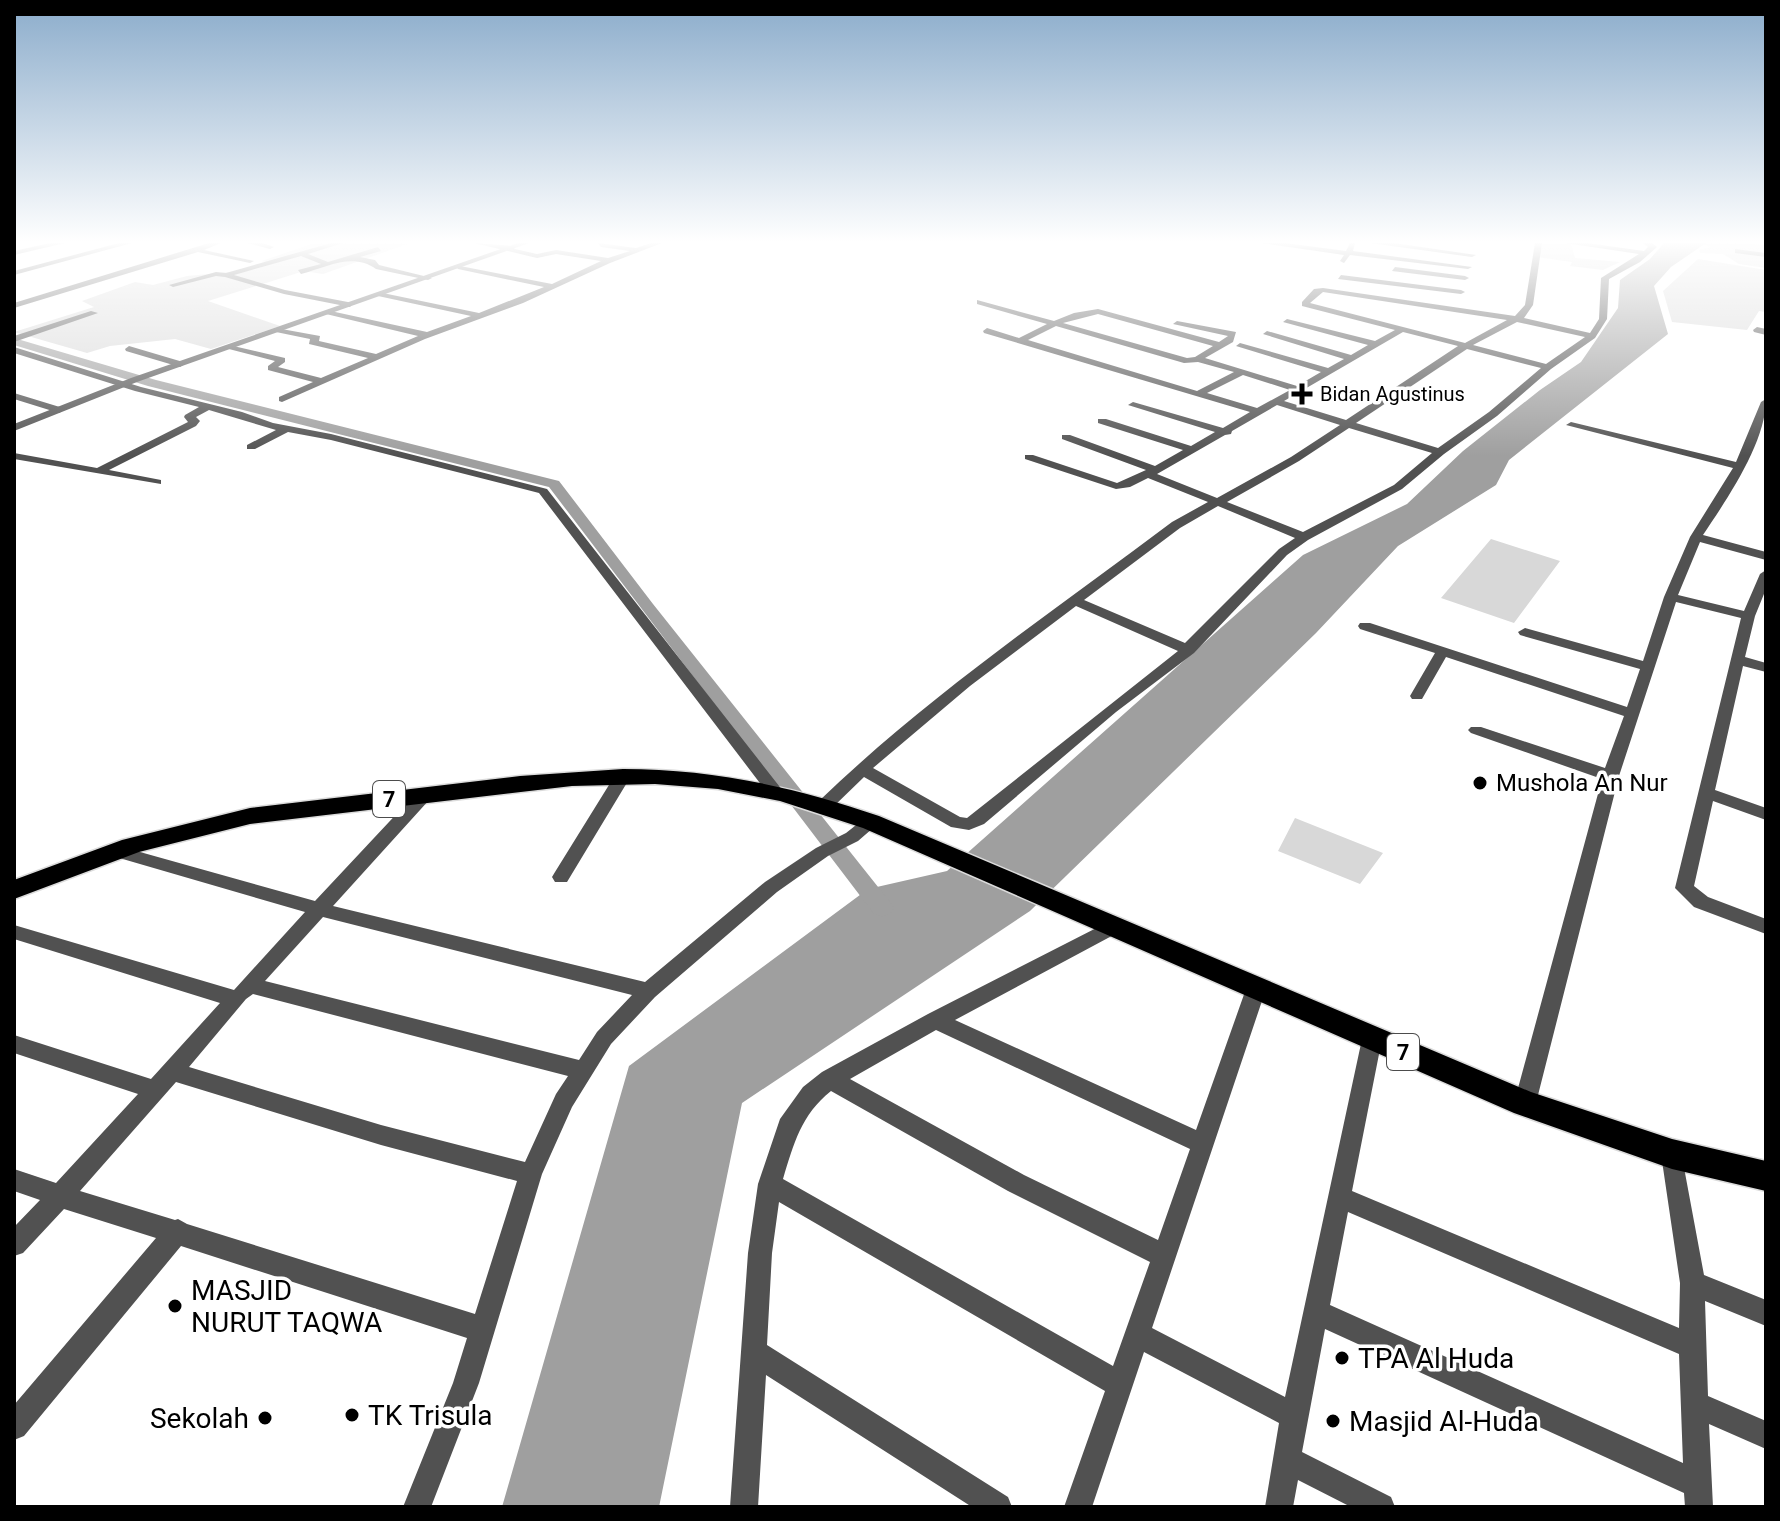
<svg xmlns="http://www.w3.org/2000/svg" width="1780" height="1521" viewBox="0 0 1780 1521" font-family="Roboto,sans-serif">
<style>
.green{fill:#d8d8d8}
.water{fill:#9f9f9f}
.lines{fill:none;stroke-linecap:round;stroke-linejoin:round}
.canal{fill:#9f9f9f;fill-rule:evenodd}
.trunk-casing{stroke:#dbdbdb;stroke-width:3}
.minor{fill:#515151;fill-rule:evenodd}
.tertiary{fill:#515151;fill-rule:evenodd}
.trunk{fill:#000;fill-rule:evenodd}
.poi-dot{fill:#000;stroke:#fff;stroke-width:3}
.labels{text-anchor:middle;dominant-baseline:central;stroke-width:7;stroke-linejoin:round;paint-order:stroke}
.far-poi-label{font-size:20px;fill:#000;stroke:#fff;text-anchor:start}
.shield{fill:#fff;stroke:#4c4c4c;stroke-width:2}
.shield-label{font-size:22px;font-weight:bold;fill:#000}
.poi-label{font-size:24px;fill:#000;stroke:#fff;text-anchor:start}
.near-poi-label{font-size:28px;fill:#000;stroke:#fff;text-anchor:start}
</style>
<rect width="100%" height="100%" fill="#fff"/>
<path class="green" d="M314,243H410L323,274L304,271L208,301L280,326L211,349L175,339L110,346L87,353L14,332L94,307L82,301L135,282L153,285L187,276L253,270L270,264L262,261Z
M1539,243L1571,244L1575,258L1620,262L1603,270L1570,266L1572,262L1537,257Z
M1741,243L1766,245V268L1739,264L1723,254L1700,253L1699,250L1711,247L1698,243Z
M1698,259L1766,270V312L1759,311L1747,330L1672,322L1663,291Z
M1491,539L1560,561L1514,623L1441,598Z
M1295,818L1383,853L1360,884L1278,851Z"/>
<path class="water" d="M1664,243H1706L1671,267L1654,286L1668,334L1509,460L1496,485L1398,546L1316,633L1030,911L742,1103L659,1507H502L629,1066L868,889L947,871L1303,555L1407,504L1463,451L1540,390L1581,362L1618,308L1620,280L1650,259Z"/>
<g class="lines">
<path class="canal" d="M14,338L156,380L559,481L653,604L890,902L894,908L890,914L882,917L874,914L549,487L148,386L14,345Z"/>
<defs>
<path id="trunk" d="M623,769C712,769 795,787 879,816L1531,1092L1672,1139L1766,1161V1191L1672,1169L1514,1113L863,828L780,801L718,789L655,784L572,786L250,824L139,852L14,899V880L122,840L250,808L520,776Z"/>
</defs>
<use href="#trunk" class="trunk-casing"/>
<path class="minor" d="M50,243H65L14,255V251Z
M119,243H132L14,275V271Z
M209,243H221L204,250L254,261L250,263L198,252L14,308V303Z
M247,243H262L274,247L270,249Z
M331,243H343L308,254L328,262L378,247L381,251L360,257L375,260L379,265L432,278L428,280L376,269C353,252 327,267 301,274L298,270L321,264L301,256L234,275L285,290L353,303L350,307L284,294L225,277L216,276L173,287L169,285L216,272L226,273Z
M474,243L512,246L515,249L537,254L556,250L608,258L630,251L601,247L598,243L636,248L651,243H662L610,263L523,303L425,339L282,402L279,401V397L313,382L268,370V366L275,361L225,348L229,345L285,358V362L278,367L321,378L368,358L309,344L310,339L276,332V328L320,336L319,341L376,354L418,336L326,314V310L427,332L471,316L378,296V292L479,313L544,287L458,269L455,265L552,284L601,261L556,254L537,258Z
M1261,243H1285L1346,251L1350,243H1355L1353,251L1472,267L1468,269L1350,255L1344,263L1340,261L1344,255Z
M1370,243H1394L1476,255L1472,257Z
M1535,243H1542L1533,305L1524,318L1590,333L1599,319L1601,278L1639,254L1565,243H1587L1644,251L1648,247L1643,243H1652L1657,247L1640,262L1609,279L1607,319L1595,338L1551,369L1497,416L1444,454L1402,489L1308,540L1287,555L1194,653L1116,712L984,824L969,830L951,827L864,777L831,809H819L817,805L819,801C927,697 1052,612 1172,522L1208,502L1148,478L1130,487L1116,489L1025,459V455H1033L1117,483L1146,470L1062,439V435H1070L1155,466L1183,450L1098,423V419H1106L1191,446L1215,432L1128,405L1133,402L1223,428L1250,412L984,333L983,331L987,328L1019,338L1047,324L977,304V300L1054,321L1074,313L1098,309L1219,342L1228,336L1173,324L1177,321L1236,332L1233,342L1205,358L1297,386L1321,372L1236,346L1240,343L1328,368L1344,359L1263,334L1267,331L1351,355L1368,345L1283,322L1287,319L1375,341L1395,330L1302,306V302L1314,289L1323,288L1515,316L1525,305ZM1323,292L1507,320L1465,343L1310,303ZM1098,314L1213,346L1195,357L1187,358L1063,323ZM1517,322L1585,337L1546,364L1473,345ZM1056,326L1184,363L1198,362L1234,372L1197,391L1028,340ZM1403,332L1458,346L1346,420L1284,401ZM1467,349L1541,368L1489,412L1438,448L1356,423ZM1243,375L1290,390L1257,408L1207,393ZM1277,405L1340,425L1291,457L1217,498L1157,474L1225,435L1231,434L1232,431ZM1349,428L1432,453L1394,485L1303,532L1227,502L1299,461ZM1218,506L1295,538L1279,549L1185,643L1084,600L1180,528ZM1076,606L1178,651L967,818L960,817L873,768L970,686Z
M1735,249L1766,253V257L1735,253Z
M1395,267L1465,276L1469,278L1465,280L1392,271Z
M1341,275L1461,290L1465,292L1461,294L1338,279Z
M91,311L98,313L14,342V336Z
M1757,327L1766,329V335L1754,332L1753,330Z
M129,346L183,362L185,364L180,367L126,351L125,349Z
M14,347L141,387L242,412L273,423L331,434L547,489L783,791L781,795H769L539,493L331,440L288,432L255,449H247V445L276,430L209,410L196,417L200,421L196,426L109,470L161,480V484L14,459V453L97,468L188,422L184,417L185,415L199,407L135,391L14,353Z
M14,393L63,408L64,410L59,413L14,399Z
M1766,399C1766,443 1727,499 1703,535L1766,552V560L1700,542L1678,595L1744,611L1760,574L1766,570V589L1755,616L1745,657L1766,663V672L1743,666L1715,790L1766,808V820L1713,801L1694,886L1708,897L1766,919V934L1694,907L1675,888L1741,618L1676,602L1619,776L1536,1103L1533,1110L1525,1113L1517,1110L1514,1103L1602,779L1471,733L1468,730L1471,727H1481L1605,768L1624,716L1446,657L1422,699H1412L1410,696L1435,653L1360,629L1358,626L1360,623H1370L1627,707L1640,669L1520,635L1518,632L1525,628L1643,661L1664,597L1690,537L1733,468L1566,425L1571,422L1736,462L1761,402Z
M623,771L631,776L567,882H555L552,877L555,872L617,772Z
M424,789L432,795L430,799L333,906L645,982L765,882L816,848L846,833L865,818H877L880,822L858,841L828,856L777,892L655,997L611,1044L572,1107L542,1174L479,1383L431,1507H403L453,1383L467,1338L181,1246L24,1436L14,1440V1405L156,1238L64,1209L23,1253L14,1256V1227L40,1200L14,1191V1169L56,1183L138,1094L14,1053V1035L151,1079L220,1003L14,939V925L234,990L305,912L109,855L106,851L109,847L115,845L315,901L418,791ZM323,917L632,995L597,1032L579,1060L265,981ZM253,994L568,1076L556,1094L525,1162L381,1125L189,1067L246,999ZM176,1082L381,1145L517,1181L475,1314L187,1224L178,1219L175,1220L80,1191Z
M1114,919L1121,921L1123,926L1121,931L955,1020L1196,1130L1247,986L1250,980L1257,978L1264,980L1267,986L1152,1328L1285,1397L1362,1039L1365,1033L1372,1030L1379,1033L1382,1039L1352,1191L1679,1328L1680,1283L1661,1154L1664,1146L1672,1143L1680,1146L1704,1275L1766,1300V1326L1705,1301L1708,1396L1766,1421V1449L1709,1424L1713,1507H1685L1684,1493L1325,1329L1302,1452L1391,1497L1395,1507H1351L1298,1480L1293,1507H1265L1279,1423L1144,1352L1092,1507H1064L1105,1391L779,1202L772,1253L767,1345L1008,1497L1012,1507H972L766,1375L758,1507H730L748,1253L758,1184L780,1119L803,1087L822,1072L928,1014ZM936,1030L1190,1149L1158,1240L1024,1175L850,1079ZM831,1091L1008,1191L1150,1262L1113,1366L783,1179C794,1143 801,1115 831,1091ZM1348,1212L1679,1354L1683,1463L1330,1305Z"/>
<path class="tertiary" d="M518,243H529L137,382L14,431V424L131,378Z"/>
<use href="#trunk" class="trunk"/>
</g>
<linearGradient id="sky" x2="0" y2="1"><stop stop-color="#8baccb"/><stop offset="0.53" stop-color="#fff"/><stop offset="1" stop-color="#fff" stop-opacity="0"/></linearGradient>
<rect width="1780" height="456" fill="url(#sky)"/>
<g class="poi-dot">
<path d="M1298 382h8v8h8v8h-8v8h-8v-8h-8v-8h8z"/>
<circle cx="1480" cy="783" r="8"/>
<circle cx="175" cy="1306" r="8"/>
<circle cx="1342" cy="1358" r="8"/>
<circle cx="352" cy="1415" r="8"/>
<circle cx="265" cy="1418" r="8"/>
<circle cx="1333" cy="1421" r="8"/>
</g>
<g class="labels">
<g class="far-poi-label">
<text x="1320" y="394">Bidan Agustinus</text>
</g>
<g class="shield">
<rect x="373" y="781" width="32" height="36" rx="6"/>
<rect x="1387" y="1034" width="32" height="36" rx="6"/>
</g>
<g class="shield-label">
<text x="389" y="799">7</text>
<text x="1403" y="1052">7</text>
</g>
<g class="poi-label">
<text x="1496" y="783">Mushola An Nur</text>
</g>
<g class="near-poi-label">
<text x="191" y="1290">MASJID<tspan x="191" dy="32">NURUT TAQWA</tspan></text>
<text x="1358" y="1358">TPA Al Huda</text>
<text x="368" y="1415">TK Trisula</text>
<text x="249" y="1418" text-anchor="end">Sekolah</text>
<text x="1349" y="1421">Masjid Al-Huda</text>
</g>
</g>
<rect width="1780" height="1521" fill="none" stroke="#000000" stroke-width="32"/>
</svg>
